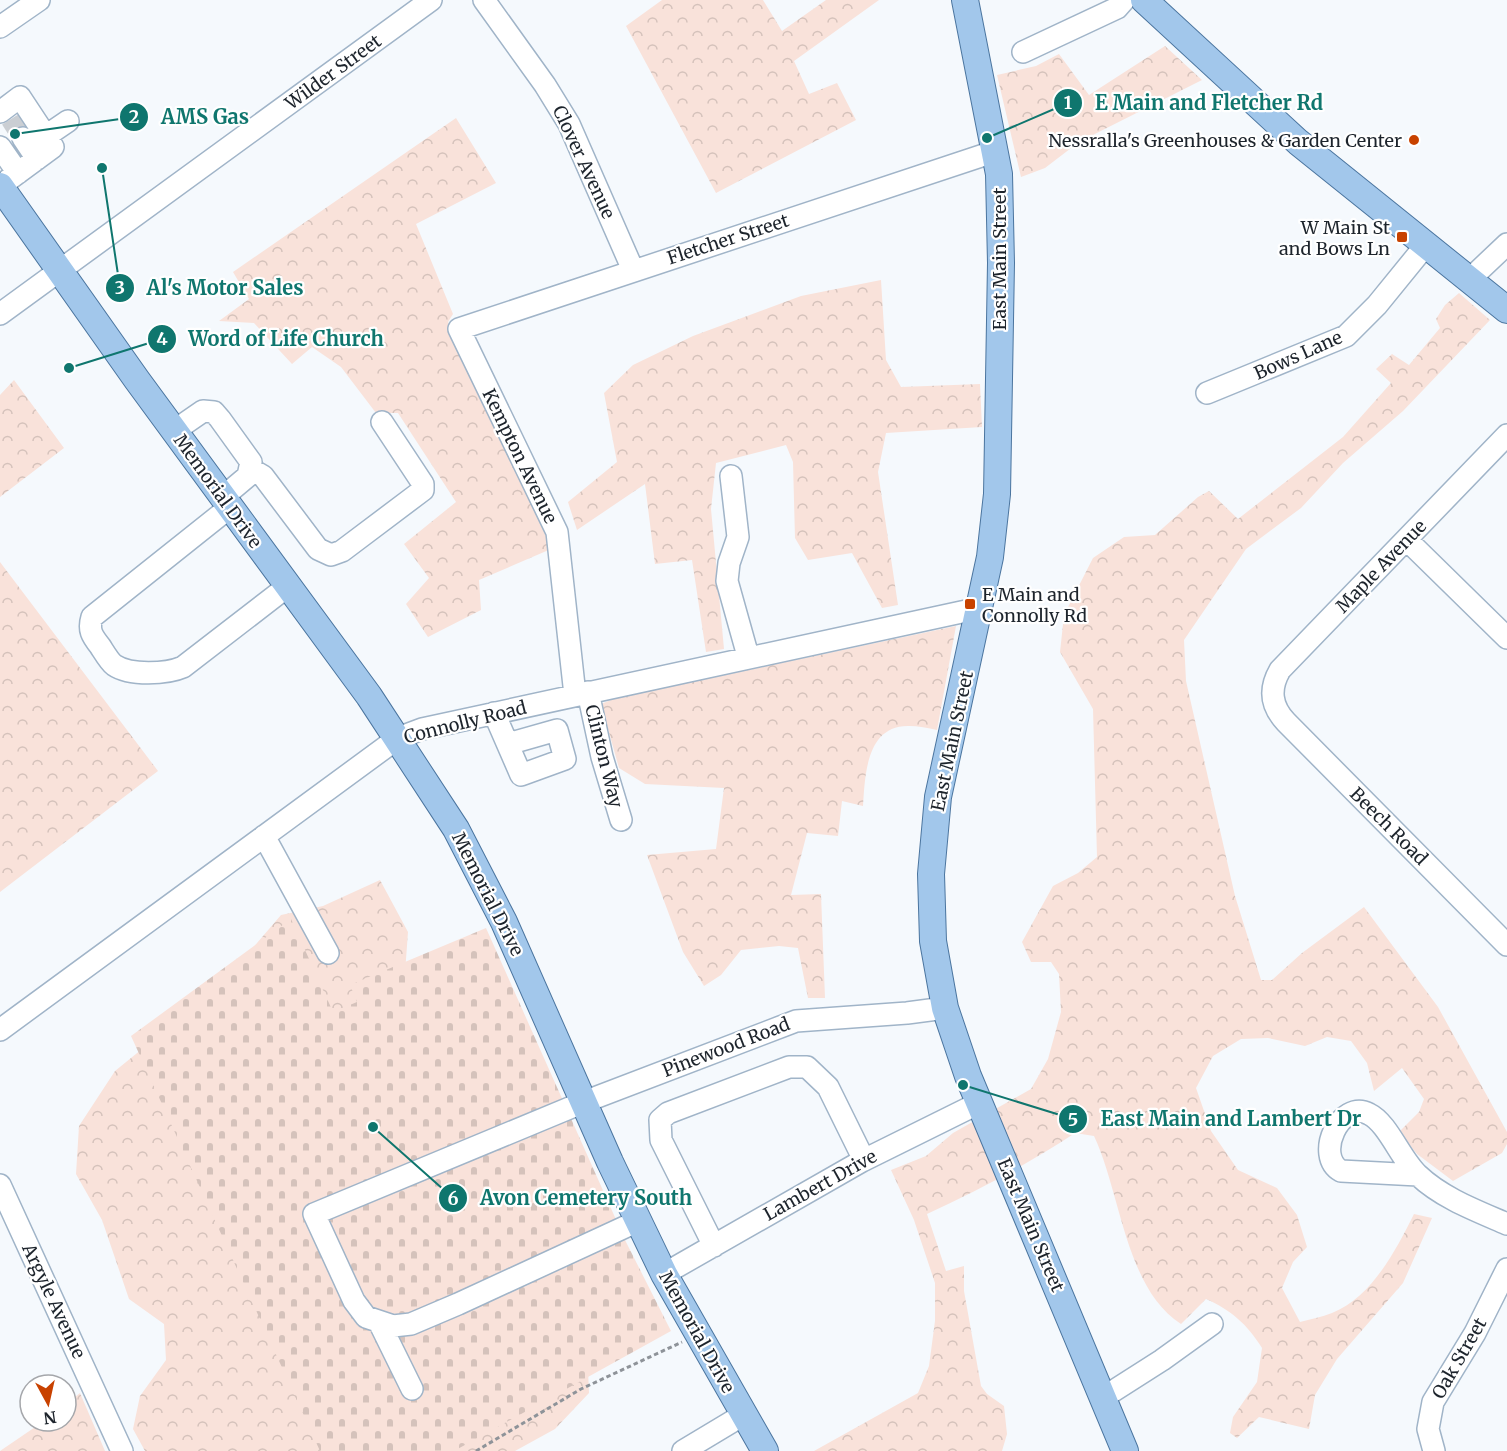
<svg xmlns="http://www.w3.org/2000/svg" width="1507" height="1451" viewBox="0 0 1507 1451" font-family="Merriweather,serif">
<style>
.forest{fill:url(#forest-crowns)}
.cemetery{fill:url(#cemetery-stones)}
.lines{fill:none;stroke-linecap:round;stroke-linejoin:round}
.minor-tunnel{stroke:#caced3;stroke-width:21;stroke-dasharray:21 10;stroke-linecap:butt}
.minor-casing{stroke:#a0b4c8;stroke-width:24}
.major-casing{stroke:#4b759f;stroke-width:28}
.path{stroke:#8e9399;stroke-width:3;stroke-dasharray:4.5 3;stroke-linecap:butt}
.minor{stroke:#fff;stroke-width:21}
.major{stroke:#a2c7eb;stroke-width:26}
.poi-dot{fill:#c84200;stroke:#fff;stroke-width:2}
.labels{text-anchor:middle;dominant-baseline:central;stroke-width:4.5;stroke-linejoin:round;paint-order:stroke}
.street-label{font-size:18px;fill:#1d242c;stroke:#fff}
.poi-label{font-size:18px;fill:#1d242c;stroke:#fff;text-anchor:end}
.leader{fill:none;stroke:#0f766e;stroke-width:2}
.callout-dot{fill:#0f766e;stroke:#fff;stroke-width:2}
.mark-label{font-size:18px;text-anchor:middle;font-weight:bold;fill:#fff}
.callout-label{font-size:20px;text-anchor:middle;font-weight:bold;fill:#0f766e;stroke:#fff;stroke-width:4.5;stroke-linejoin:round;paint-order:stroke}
</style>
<defs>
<pattern id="forest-crowns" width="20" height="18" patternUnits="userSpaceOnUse" patternTransform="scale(1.5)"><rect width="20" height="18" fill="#f9e2da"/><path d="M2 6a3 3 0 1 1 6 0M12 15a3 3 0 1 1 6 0" fill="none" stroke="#d5c2bb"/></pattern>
<pattern id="cemetery-stones" width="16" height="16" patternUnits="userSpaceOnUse" patternTransform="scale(1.5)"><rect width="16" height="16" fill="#f9e2da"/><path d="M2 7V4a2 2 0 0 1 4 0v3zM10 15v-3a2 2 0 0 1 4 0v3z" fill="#d5c2bb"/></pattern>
</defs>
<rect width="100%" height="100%" fill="#f5f9fd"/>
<path class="forest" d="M662,0H763L782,31L826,0H879L794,61L809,94L837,83L856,120L716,193L626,26Z
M1165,46L1202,80L1079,142L1045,168L1021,177L997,75L1036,66L1059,54L1089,95Z
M456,118L496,183L416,224L453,314L448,322L535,506L551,549L479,580L481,610L428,637L406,604L429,578L404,544L456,502L398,413H376L341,367L312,347L292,364L254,323L219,321L249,299L233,272Z
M881,280L886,360L901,387L980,384L982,427L886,433L878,472L898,605L882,608L852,553L808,560L795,538L793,462L786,445L716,463L711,509L724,649L706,652L692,560L655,564L645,484L577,530L568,502L617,462L604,393L633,365L693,336L801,296Z
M1459,293L1490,320L1403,411L1343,463L1301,508L1246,549L1184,640L1186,681L1235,896L1261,980H1272L1302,953L1364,907L1438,1007L1507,1132V1144L1502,1153L1453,1181L1417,1154L1399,1132L1419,1112L1424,1099L1402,1068L1374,1091L1367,1063L1351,1041L1327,1037L1305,1046L1268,1038L1241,1039L1213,1056L1196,1088L1211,1131L1238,1170L1277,1188L1297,1215L1307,1247L1293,1262L1282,1288L1300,1322C1310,1319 1322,1317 1332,1313C1372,1297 1396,1250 1414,1214L1432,1218L1403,1283L1337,1359L1315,1395L1309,1429L1259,1417L1237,1438L1230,1433L1233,1417L1257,1382L1262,1348C1247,1324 1231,1310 1206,1299L1181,1324C1125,1288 1121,1193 1094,1136L1075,1133C1028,1164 979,1190 927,1214L946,1271L964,1266V1291L981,1386L987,1394L1004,1406L1007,1434L1002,1451H814L918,1393L929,1366L935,1321V1283L914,1220L891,1170L926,1156L953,1133L1031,1089L1048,1059L1061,1012L1059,974L1051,962H1031L1022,942L1053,886L1078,873L1097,857L1093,709L1060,652L1064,615L1093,558L1124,537L1155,535L1198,497L1209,491L1238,519L1343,437L1391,383L1376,369L1392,354L1409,365L1440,328L1436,319L1445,305Z
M14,380L64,448L0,497V395Z
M0,562L158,771L0,892Z
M956,626L937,730C928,728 918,726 909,726C866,725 865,776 863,806L842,801L838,836L807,833L791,895L821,894L825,998H808L798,948L779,946L741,950L721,975L704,986L683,952L647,855L716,849L724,788L645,784L619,768L601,704L616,698Z
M380,880L408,932L405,973L587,1346L589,1393L555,1429L515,1451H145L133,1429L140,1396L166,1360L164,1324L129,1299L102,1220L76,1174L79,1126L115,1071L222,984L281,915L323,906Z
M80,1393L105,1451H0L44,1421H66V1404Z"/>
<path class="cemetery" d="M291,919L333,1012L357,1002L350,985L486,928L626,1242L671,1331L454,1451H320L131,1036Z"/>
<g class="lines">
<path class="minor-tunnel" d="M11,119L23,138"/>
<defs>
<path id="minor" d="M484,0L545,85L569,124L633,270
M0,27L39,0
M1023,52L1117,8L1124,0
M0,112L20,97L53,147L0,186
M46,136L68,121
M23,138L37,159
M0,147L18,173
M1469,280L1507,244
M0,314L431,0
M1207,393L1346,336L1377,305L1425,246
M174,431L203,411L214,412L220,419L251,462L248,476L223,497
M1507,435L1280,670C1269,689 1271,706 1286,722L1507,945
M251,469L263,476L318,549L331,555L342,551L423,490V484L382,422
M731,476L738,537L729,563L727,581L748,656
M230,507L92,617C88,630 92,636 100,646C104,652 109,661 114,665C130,676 167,674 183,667L288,586
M1407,540L1507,638
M588,692L602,757L621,820
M575,695L557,532L459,329L996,151
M494,713L521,775L565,759L557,730L508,744
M264,836L328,953
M0,1030L398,738L422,729L980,608
M1418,1175L1341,1171C1314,1156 1340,1099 1369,1114C1388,1123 1401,1160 1418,1175C1442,1198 1477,1211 1507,1224
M0,1185L122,1451
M638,1221L458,1304L411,1324L393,1326L366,1317L354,1301L314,1214L584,1102L796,1021L907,1013L945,1008
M714,1246L661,1140L660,1120L668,1113L789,1067H807L828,1087L864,1160
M664,1274L862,1161L979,1103
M380,1324L412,1389
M1104,1397L1162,1360L1212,1324
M683,1451L743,1415
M1434,1451L1428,1429L1433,1402L1475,1333L1507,1269"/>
<path id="major" d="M965,0L999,174L1001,263L997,494L990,557L938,797L931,874L933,941L945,1008L968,1076L1125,1451
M1144,0L1298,142L1507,310
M0,186L137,380L369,696L456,829L504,922L610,1162L664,1274L765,1451"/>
</defs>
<use href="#minor" class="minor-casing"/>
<use href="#major" class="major-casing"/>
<path class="path" d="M476,1451L581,1389L682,1342"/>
<use href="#minor" class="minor"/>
<use href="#major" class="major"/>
</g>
<g class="poi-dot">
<circle cx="1414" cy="140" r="6"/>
<rect x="1396" y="231" width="12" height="12" rx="3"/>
<rect x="964" y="598" width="12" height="12" rx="3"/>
</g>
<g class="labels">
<g class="street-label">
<text transform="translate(333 72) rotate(-36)">Wilder Street</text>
<text transform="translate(584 162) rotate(65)">Clover Avenue</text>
<text transform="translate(728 239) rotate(-18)">Fletcher Street</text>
<text transform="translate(999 259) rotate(-90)">East Main Street</text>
<text transform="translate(1298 355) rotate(-24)">Bows Lane</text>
<text transform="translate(520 456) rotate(64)">Kempton Avenue</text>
<text transform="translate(218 491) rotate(54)">Memorial Drive</text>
<text transform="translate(1381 566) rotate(-46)">Maple Avenue</text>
<text transform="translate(465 722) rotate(-14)">Connolly Road</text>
<text transform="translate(952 741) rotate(-78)">East Main Street</text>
<text transform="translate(604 756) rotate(76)">Clinton Way</text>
<text transform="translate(1389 826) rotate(45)">Beech Road</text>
<text transform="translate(488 894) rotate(63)">Memorial Drive</text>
<text transform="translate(726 1047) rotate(-21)">Pinewood Road</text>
<text transform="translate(820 1185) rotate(-29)">Lambert Drive</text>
<text transform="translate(1031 1225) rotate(67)">East Main Street</text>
<text transform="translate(54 1301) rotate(65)">Argyle Avenue</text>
<text transform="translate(697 1332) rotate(61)">Memorial Drive</text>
<text transform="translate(1459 1358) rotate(-60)">Oak Street</text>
</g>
<g class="poi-label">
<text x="1402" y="140">Nessralla's Greenhouses &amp; Garden Center</text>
<text x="1390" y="227">W Main St<tspan x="1390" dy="21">and Bows Ln</tspan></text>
<text x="982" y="594" text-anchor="start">E Main and<tspan x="982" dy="21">Connolly Rd</tspan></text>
</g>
</g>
<path class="leader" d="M987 138L1068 103M15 134L134 117M102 168L120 288M69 368L162 339M963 1085L1073 1119M373 1127L453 1198"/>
<g class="callout-dot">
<circle cx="987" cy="138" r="6"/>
<circle cx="15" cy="134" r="6"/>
<circle cx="102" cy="168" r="6"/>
<circle cx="69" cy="368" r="6"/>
<circle cx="963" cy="1085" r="6"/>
<circle cx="373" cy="1127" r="6"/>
<circle cx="1068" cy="103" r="15"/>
<circle cx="134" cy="117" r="15"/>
<circle cx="120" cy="288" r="15"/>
<circle cx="162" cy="339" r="15"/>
<circle cx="1073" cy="1119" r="15"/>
<circle cx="453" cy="1198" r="15"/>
</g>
<g class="mark-label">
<text x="1068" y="109">1</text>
<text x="134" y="123">2</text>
<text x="120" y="294">3</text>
<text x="162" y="345">4</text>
<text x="1073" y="1126">5</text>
<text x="453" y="1205">6</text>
</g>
<g class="callout-label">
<text x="1209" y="110">E Main and Fletcher Rd</text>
<text x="205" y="124">AMS Gas</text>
<text x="225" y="295">Al's Motor Sales</text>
<text x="286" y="346">Word of Life Church</text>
<text x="1231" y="1126">East Main and Lambert Dr</text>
<text x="586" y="1205">Avon Cemetery South</text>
</g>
<g transform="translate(48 1403) rotate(172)"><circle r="28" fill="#ffffff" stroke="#a5a7ab" stroke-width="1.5"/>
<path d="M0-4.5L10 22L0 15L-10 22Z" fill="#c84200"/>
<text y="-9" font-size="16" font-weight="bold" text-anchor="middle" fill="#1d242c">N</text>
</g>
</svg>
